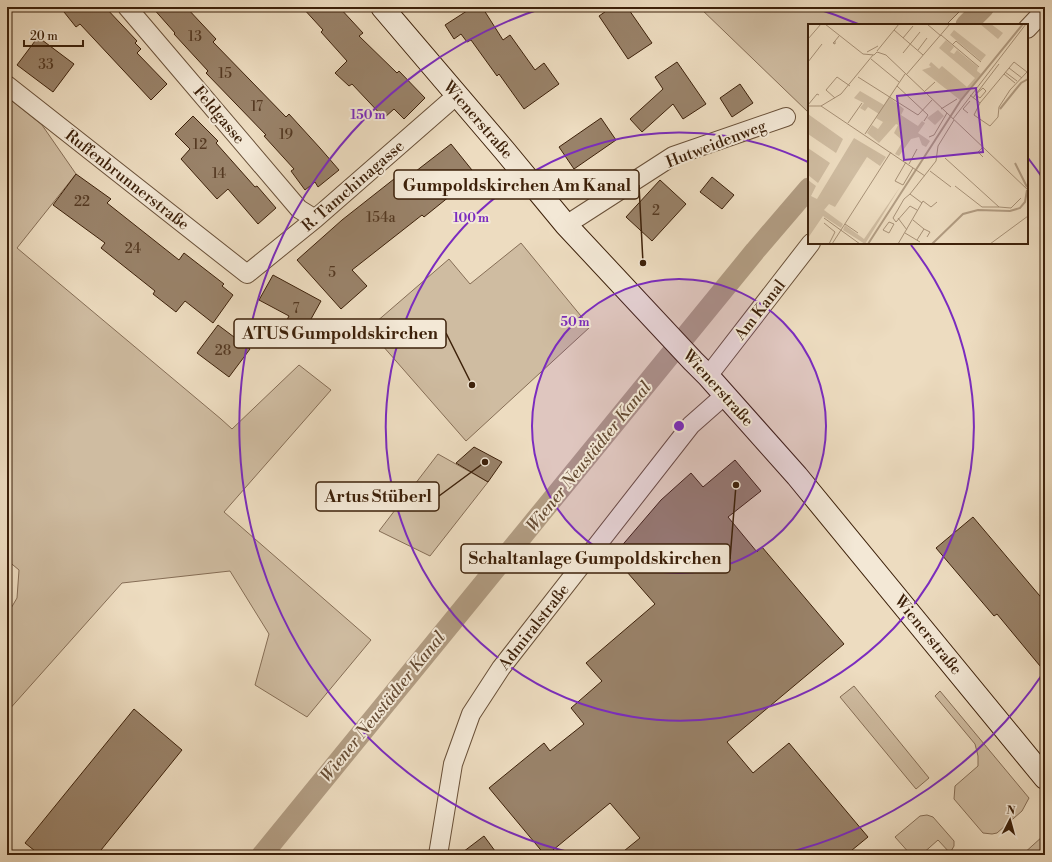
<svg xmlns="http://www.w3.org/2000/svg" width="1052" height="862" viewBox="0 0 1052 862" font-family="'Libre Bodoni',serif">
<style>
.green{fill:#cfbca1;stroke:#866e56}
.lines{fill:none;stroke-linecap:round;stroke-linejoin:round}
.canal{stroke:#b19c82;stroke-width:21}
.building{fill:#998269;stroke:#3d210a}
.street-casing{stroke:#695038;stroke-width:20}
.secondary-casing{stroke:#3d210a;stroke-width:24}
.street{stroke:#f3e8d6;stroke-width:18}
.secondary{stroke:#f3e8d6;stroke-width:22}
.ring{fill:none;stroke:#7b2cbf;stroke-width:2}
.labels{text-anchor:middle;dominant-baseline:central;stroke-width:4;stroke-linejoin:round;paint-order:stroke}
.number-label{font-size:14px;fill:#543922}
.street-label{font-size:16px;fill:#3d210a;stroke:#f3e8d6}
.water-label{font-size:17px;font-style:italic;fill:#664c34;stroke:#f3e8d6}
.inset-river{fill:none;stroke:#b19c82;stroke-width:2}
.inset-road{fill:none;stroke:#a79177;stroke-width:1}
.view{fill:#7b2cbf;fill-opacity:0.15;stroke:#7b2cbf;stroke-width:2}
.inset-edge{fill:none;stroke:#3d210a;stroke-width:2}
.centre{fill:#7b2cbf;stroke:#f3e8d6;stroke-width:2}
.ring-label{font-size:12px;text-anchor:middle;font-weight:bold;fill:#7b2cbf;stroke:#f3e8d6;stroke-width:4;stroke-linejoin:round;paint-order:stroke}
.leader{fill:none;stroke:#3d210a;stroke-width:1.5}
.callout-dot{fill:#3d210a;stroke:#f3e8d6;stroke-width:1.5}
.callout{fill:#f3e8d6;stroke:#3d210a;stroke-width:1.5}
.callout-label{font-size:17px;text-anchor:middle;font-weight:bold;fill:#3d210a}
</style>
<rect width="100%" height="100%" fill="#eddcc0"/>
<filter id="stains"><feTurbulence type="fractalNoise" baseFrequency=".005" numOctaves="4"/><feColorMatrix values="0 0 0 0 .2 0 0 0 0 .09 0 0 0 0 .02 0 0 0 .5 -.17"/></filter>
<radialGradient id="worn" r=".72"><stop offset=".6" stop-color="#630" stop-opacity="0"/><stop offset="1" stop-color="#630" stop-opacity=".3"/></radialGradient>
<path class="green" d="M699,7H964L946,25H809V113Z
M7,97L42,125L76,174L17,248L221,419L232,429L299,365L331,390L224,512L371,640L307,717L255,685L269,634L230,571L122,583L7,712V615L17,598L19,570L7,560Z
M521,243L590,327L466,441L368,329L449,259L470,284Z
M438,454L488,482L430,556L379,531Z
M854,686L929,778L916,789L840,697Z
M940,691L1029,798L1022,811L997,833L992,834L983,833L954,799L955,786L978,766V756L975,744L935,696Z
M927,815L933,817L954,841V846L950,853L938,840L921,855H911L895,837L920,816Z
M1045,835V855H1022L1043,836Z"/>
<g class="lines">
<path class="canal" d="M966,25L984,7
M262,855L755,251L809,188"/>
</g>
<path class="building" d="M60,7H105L137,41L135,43L141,49L137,53L167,84L151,100L80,24L76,27Z
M152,7H186L216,39L213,42L286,117L289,114L320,148L339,170L318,187L315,182L305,190L291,171L294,169L264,136L266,135L206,73L208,71L174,34L175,33Z
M302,7H339L363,33L359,36L397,73L399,71L425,98L404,119L394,109L384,118L352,84L349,86L335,73L347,61L321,32L323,30Z
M473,7H482L503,40L510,35L535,70L544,63L559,84L524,109L499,74L497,76L471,40L467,42L461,34L454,39L445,25Z
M612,7H627L652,43L628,59L599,16Z
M38,37L74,64L53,92L17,65Z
M677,62L706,104L683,119L673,104L642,132L630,119L663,89L655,77Z
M740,84L753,103L732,117L720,98Z
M193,116L218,141L216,143L255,187L257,186L276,208L258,224L228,189L217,199L181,159L190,149L175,134Z
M601,118L616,140L574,169L559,147Z
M451,144L476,175L424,217L422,215L352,270L367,286L341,309L297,260L342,220L394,179L398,185Z
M76,174L111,199L107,203L179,260L184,253L224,284L222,286L233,295L213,323L185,301L176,312L153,294L155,291L101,248L105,243L53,205Z
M712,177L734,195L722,209L700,192Z
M660,180L686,204L652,241L626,217Z
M273,275L321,301L301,337L283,327L289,316L259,300Z
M218,325L250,349L229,377L197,353Z
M474,447L502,462L488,482L456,463Z
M735,460L761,491L728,517L757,552L762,547L844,644L727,742L753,773L789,743L868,837L846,855H619L640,838L610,803L547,855H545L489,788L544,743L550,751L584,724L571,708L602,681L586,663L655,604L613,556L661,500L691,473L703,487Z
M973,517L1045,602V672L997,614L994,616L936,548Z
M134,709L182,750L97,855H40L25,843Z
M484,836L498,855H459Z"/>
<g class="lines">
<defs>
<path id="street" d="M127,7L299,209L315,219
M1027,29L1045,10
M7,85L247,274L315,219L457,95
M566,225L673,156L786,117
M708,376L811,243
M438,855L453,764L471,714L501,668L691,425L725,395"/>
<path id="secondary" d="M382,7L504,150L566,225L693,361L708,376L797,476L1045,778"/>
</defs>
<use href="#street" class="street-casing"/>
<use href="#secondary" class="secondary-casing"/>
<use href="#street" class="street"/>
<use href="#secondary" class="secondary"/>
</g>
<circle cx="679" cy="426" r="147" fill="#7b2cbf" fill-opacity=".12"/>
<g class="ring">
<circle cx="679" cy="426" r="147"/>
<path d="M911 245A294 294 0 1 1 808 162"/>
<path d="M1044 672A440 440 0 0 1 778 855M580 855A440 440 0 0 1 543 8M815 8A440 440 0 0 1 858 24M1028 158A440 440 0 0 1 1044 180"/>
</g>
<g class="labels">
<g class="number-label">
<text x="195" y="37">13</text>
<text x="46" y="65">33</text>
<text x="225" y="74">15</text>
<text x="257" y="107">17</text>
<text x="286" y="135">19</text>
<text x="200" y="145">12</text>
<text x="219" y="174">14</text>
<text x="82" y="202">22</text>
<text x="656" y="211">2</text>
<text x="381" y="218">154a</text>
<text x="133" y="249">24</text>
<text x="332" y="273">5</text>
<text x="296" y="309">7</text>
<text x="223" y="351">28</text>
</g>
<g class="street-label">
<text transform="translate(219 115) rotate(50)">Feldgasse</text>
<text transform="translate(478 120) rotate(49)">Wienerstraße</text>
<text transform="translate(716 144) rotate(-21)">Hutweidenweg</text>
<text transform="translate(127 180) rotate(38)">Ruffenbrunnerstraße</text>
<text transform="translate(353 186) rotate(-41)">R. Tamchinagasse</text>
<text transform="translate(760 310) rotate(-52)">Am Kanal</text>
<text transform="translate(718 388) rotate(48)">Wienerstraße</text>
<text transform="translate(534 627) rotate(-52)">Admiralstraße</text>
<text transform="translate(928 635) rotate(51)">Wienerstraße</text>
</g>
<g class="water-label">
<text transform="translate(589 457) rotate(-51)">Wiener Neustädter Kanal</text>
<text transform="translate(383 707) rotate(-51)">Wiener Neustädter Kanal</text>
</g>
</g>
<g transform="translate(808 24)">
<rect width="220" height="220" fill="#eddcc0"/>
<path d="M172,0H183L195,9L190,15ZM146,6L178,31L173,37L142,11ZM138,16L146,23L142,28L146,30L149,26L170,43L169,47L173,50L152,76L114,46L123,43L121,41L123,38L131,45L134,42L159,63L167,54L131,24ZM52,67L76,81L81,73L96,85L93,91L110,102L114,97L117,99L110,109L122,117L118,123L114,121L111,113L103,115L91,132L87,130L95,117L86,109L90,101L88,100L71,119L59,109L64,101L70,105L75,98L68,94L71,90L60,83L57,87L52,84L56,79L46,74ZM130,86L136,92L127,101L119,94ZM0,90L35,115L28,129L0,110ZM46,114L78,133L72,142L59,133L27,183L21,180L16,186L35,200L33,204L15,192L0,214V156L8,162L3,172L9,175ZM0,124L22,139L10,159L0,151ZM92,163L57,220L35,206L37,201L56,215Z" fill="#cfbca1"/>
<path class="inset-river" d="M192,85L213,59L220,55M207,139L219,163M60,220L153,76L215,0M124,220L155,190L170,186L202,187L212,184L217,178L219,166"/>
<path class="inset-road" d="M17,0L55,30L66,31L69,28L78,31L220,166M119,0L133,12M86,6L115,31M133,11L171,43M95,14L105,2M0,15L13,0M27,17V20L25,19L27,17L31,12M144,21L148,17L173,38M110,26L119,14M69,27L91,0M59,28L70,22M95,29L112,8M63,35L91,58M0,38L14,20M201,44L214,54M197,48L209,57M196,50L207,59M98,51L142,0M50,53L110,91L124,76M89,62L120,91L116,97M116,68L127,58M162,71L172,79L166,91L182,102L190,93L191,83L202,66L219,48L206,38L172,79M167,71L175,64L178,67L172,74L169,72M27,74L18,66L29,53L42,62M165,74L191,40M0,81L9,70L11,71M0,82H13L33,70L65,31M13,82L117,152M133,85L149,75M160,89L155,85L162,77M145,95L218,0M40,99L54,79M57,110L97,50M121,113L126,111L139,89M175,133L170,128L175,123M137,134L191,183H174L147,162M98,138L87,157L95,161L105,144M101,140L109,125M122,147L143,163M102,170L96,175L85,194L88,198L102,182L109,186M114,179L102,170L128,137L130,122L146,96M191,183L203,184L213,174M16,194L52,220M90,194L99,206M105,196L116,205M81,198L86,200L81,209L75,206ZM16,199L27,208L21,220M37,200L50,209M97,209L112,218M109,216L116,205L122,208L119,213M24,220L83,128M90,220L115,177L123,183L129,178M182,220L220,192"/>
<path class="view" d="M168,64L175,128L96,136L89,72Z"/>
<rect width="220" height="220" class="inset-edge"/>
</g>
<circle cx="679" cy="426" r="6" class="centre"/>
<g class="ring-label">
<text x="368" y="119">150 m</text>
<text x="471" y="222">100 m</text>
<text x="575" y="326">50 m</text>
</g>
<path class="leader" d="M643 263L639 185M472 385L446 333M485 462L439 496M736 485L730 559"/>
<g class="callout-dot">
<circle cx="643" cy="263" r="4"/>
<circle cx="472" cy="385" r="4"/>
<circle cx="485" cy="462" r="4"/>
<circle cx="736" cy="485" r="4"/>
</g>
<g class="callout">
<rect x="394" y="170" width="245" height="29" rx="4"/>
<rect x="234" y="319" width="212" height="29" rx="4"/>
<rect x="316" y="482" width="123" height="29" rx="4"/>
<rect x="461" y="544" width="269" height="29" rx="4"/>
</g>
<g class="callout-label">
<text x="517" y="191">Gumpoldskirchen Am Kanal</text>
<text x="340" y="339">ATUS Gumpoldskirchen</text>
<text x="378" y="502">Artus Stüberl</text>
<text x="595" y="564">Schaltanlage Gumpoldskirchen</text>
</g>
<rect width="1052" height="862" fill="none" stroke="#eddcc0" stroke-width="24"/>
<rect x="8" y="8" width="1036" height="846" fill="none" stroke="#3d210a" stroke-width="2"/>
<rect x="12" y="12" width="1028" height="838" fill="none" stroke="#3d210a"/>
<g transform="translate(1010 820) rotate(6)" stroke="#f3e8d6" stroke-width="3" paint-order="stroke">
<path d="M0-3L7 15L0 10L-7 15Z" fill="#3d210a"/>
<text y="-6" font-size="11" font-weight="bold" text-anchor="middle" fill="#3d210a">N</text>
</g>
<path d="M24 40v6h59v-6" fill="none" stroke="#3d210a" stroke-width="2"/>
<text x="30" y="40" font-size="12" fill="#3d210a" stroke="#f3e8d6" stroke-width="3" paint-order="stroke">20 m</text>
<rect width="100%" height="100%" filter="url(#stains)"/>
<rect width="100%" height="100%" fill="url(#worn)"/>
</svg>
